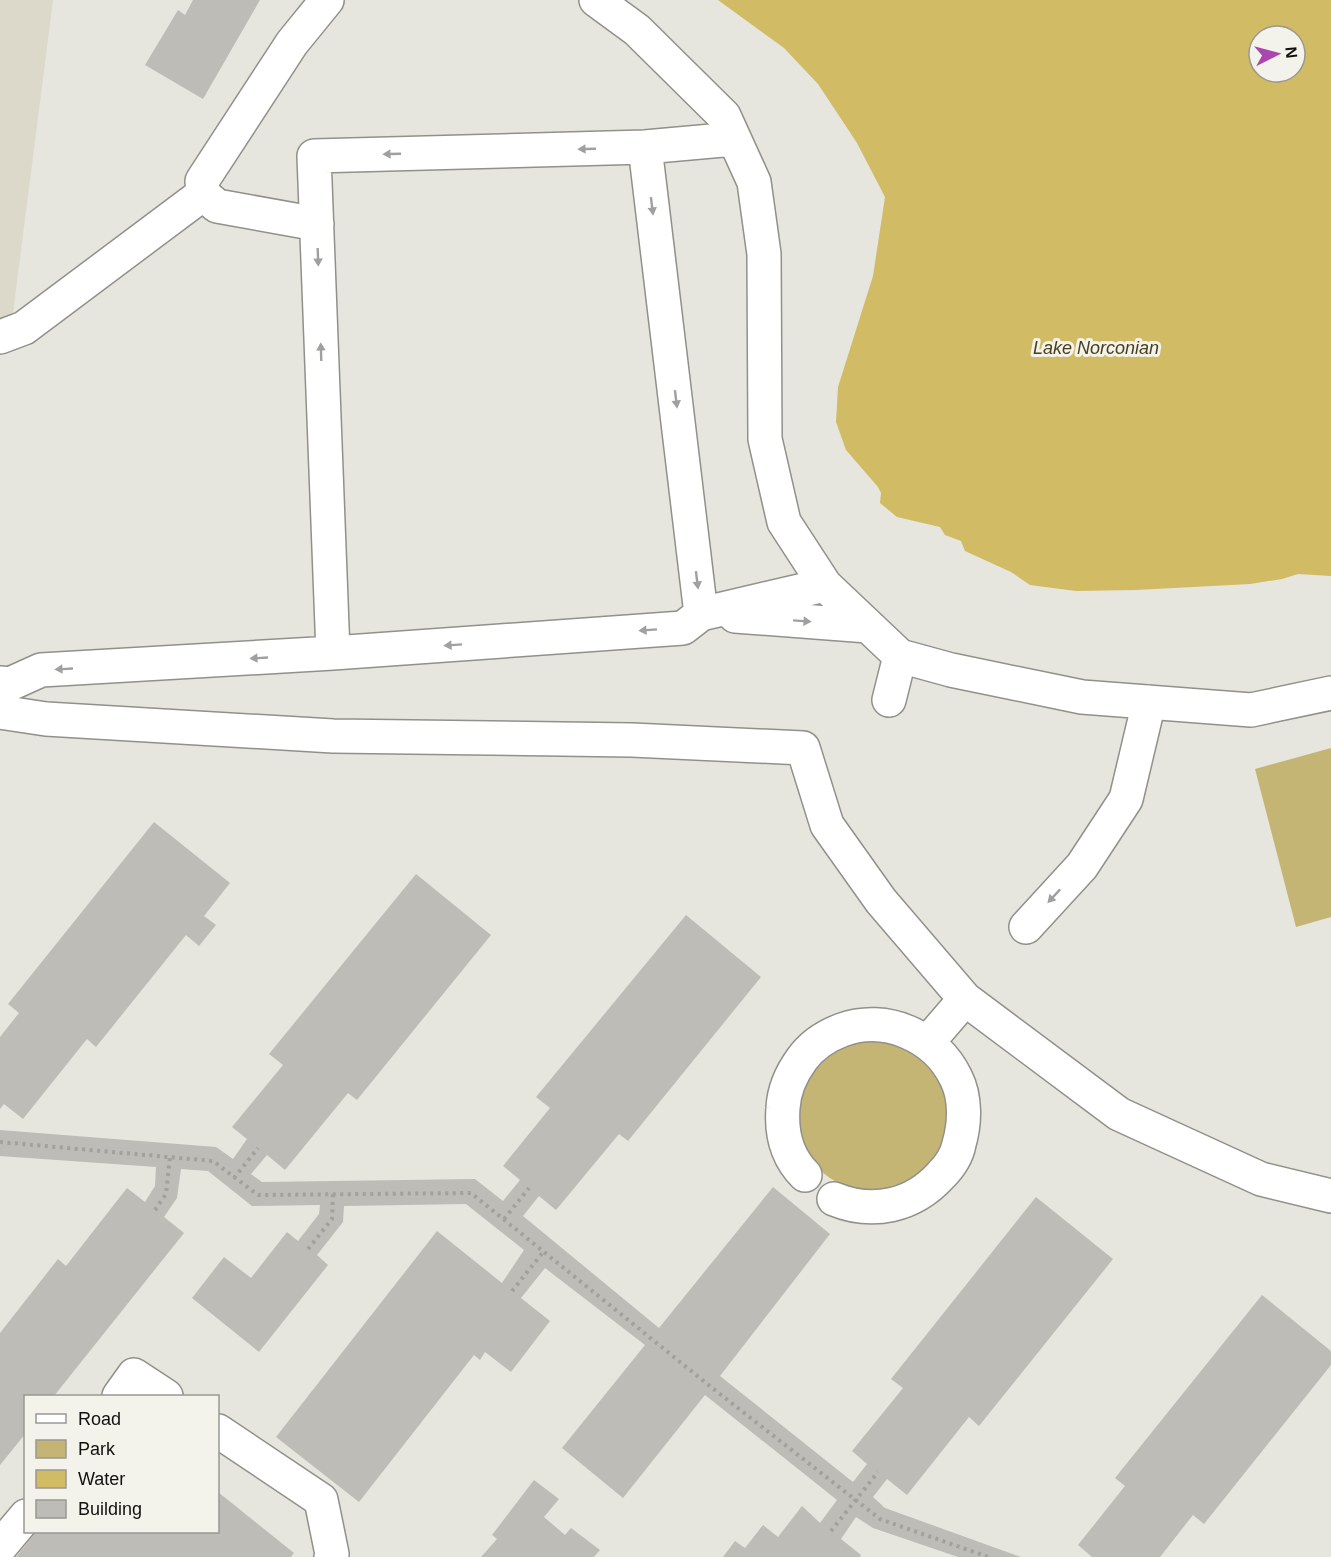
<svg xmlns="http://www.w3.org/2000/svg" width="1331" height="1557" viewBox="0 0 1331 1557" font-family="Helvetica,sans-serif">
<style>
.built{fill:#dcd9cb}
.green{fill:#c5b574}
.water{fill:#d1bb65;fill-rule:evenodd}
.building{fill:#bebcb6}
.lines{fill:none;stroke-linecap:round;stroke-linejoin:round}
.minor-casing{stroke:#919089;stroke-width:36}
.path{stroke:#a2a19c;stroke-width:4;stroke-dasharray:3 4.5;stroke-linecap:butt}
.minor{stroke:#fff;stroke-width:33}
.oneway{fill:#a0a09f}
.labels{text-anchor:middle;dominant-baseline:central;stroke-width:6;stroke-linejoin:round;paint-order:stroke}
.water-label{font-size:18px;font-style:italic;fill:#49401b;stroke:#f3f2eb}
</style>
<rect width="100%" height="100%" fill="#e6e5de"/>
<path class="built" d="M0,0H53L12,321L0,327Z"/>
<path class="green" d="M1331,748V917L1296,927L1255,769Z
M797 1116a75 75 0 1 1 150 0a75 75 0 1 1-150 0Z"/>
<path class="water" d="M718,0H1331V576L1298,574L1282,579L1250,584L1136,590L1076,591L1030,585L1011,572L965,551L961,541L945,535L940,527L897,517L880,503L881,493L878,487L846,450L836,422L838,387L873,276L885,197L857,143L818,84L784,48ZM1259,36H1295V72H1259Z"/>
<path class="building" d="M193,0H260L203,99L145,65L178,10L185,15Z
M154,822L230,883L204,916L216,925L199,946L186,935L96,1047L87,1039L23,1119L4,1104L0,1109V1037L19,1013L8,1004Z
M416,874L491,935L357,1100L348,1093L285,1170L267,1155L251,1174L262,1182L475,1179L503,1201L520,1180L503,1166L550,1108L536,1097L686,915L761,977L628,1141L619,1134L556,1210L539,1196L523,1216L659,1328L773,1187L830,1234L720,1376L853,1482L867,1464L852,1451L903,1388L891,1379L1036,1197L1113,1259L979,1426L969,1417L907,1495L887,1479L873,1497L885,1508L1021,1557H958L873,1528L856,1517L841,1539L861,1555L860,1557H723L735,1541L745,1548L763,1525L778,1537L802,1506L820,1523L837,1500L705,1395L623,1498L562,1448L645,1345L545,1268L521,1298L550,1321L511,1372L485,1352L480,1360L474,1355L359,1502L276,1437L437,1231L502,1283L524,1250L466,1204L344,1206L343,1222L317,1255L328,1265L259,1352L192,1298L224,1257L251,1278L287,1232L298,1241L319,1214L320,1205L252,1206L208,1171L181,1169L177,1198L164,1217L184,1233L54,1396H26V1433L0,1465V1333L58,1259L66,1266L127,1188L145,1202L155,1186L156,1167L0,1156V1130L216,1147L233,1159L247,1139L232,1127L283,1065L269,1054Z
M1262,1295L1331,1351V1365L1204,1524L1193,1515L1160,1557H1092L1078,1545L1125,1486L1115,1478Z
M534,1480L559,1499L544,1517L565,1535L571,1528L600,1550L594,1557H481L497,1539L492,1535Z
M218,1492L294,1553L291,1557H16L36,1532H218Z"/>
<g class="lines">
<defs>
<path id="minor" d="M596,0L637,30L724,116L754,182L764,254L765,439L784,522L825,585L900,656L951,670L1082,697L1251,710L1331,693
M645,147L701,614
M317,224L217,206L203,194L202,181L292,43L327,0
M0,337L24,328L203,194
M735,616L868,626
M333,653L314,156L645,147L734,139
M0,683L10,684L41,670L333,653L683,628L701,614L825,585
M889,700L900,656
M0,712L46,719L333,736L632,740L803,748L827,825L881,901L965,999
M1026,927L1082,866L1126,799L1149,702
M928,1042L965,999L1119,1114L1261,1179L1331,1196
M805,1175C787,1157 781,1133 783,1108C784,1089 791,1074 802,1059C812,1045 826,1036 842,1030C886,1014 936,1036 956,1078C966,1098 965,1123 959,1144C957,1155 949,1167 941,1175C913,1206 873,1215 834,1199
M119,1396L134,1375L166,1396
M218,1431L321,1500L332,1554L331,1557
M0,1547L26,1516"/>
</defs>
<use href="#minor" class="minor-casing"/>
<path class="path" d="M0,1142L213,1161L258,1195L471,1193L711,1387L880,1519L988,1557
M234,1178L258,1148
M155,1210L166,1194L170,1156
M504,1219L529,1188
M308,1249L332,1219L333,1194
M512,1291L544,1251
M831,1531L878,1472"/>
<use href="#minor" class="minor"/>
</g>
<defs><path id="oneway-solid" d="M-6-.8H1V-3.2L6.5 0L1 3.2V.8H-6Z" transform="scale(1.5)"/></defs>
<g class="oneway">
<use href="#oneway-solid" transform="translate(587 149) rotate(178)"/>
<use href="#oneway-solid" transform="translate(392 154) rotate(178)"/>
<use href="#oneway-solid" transform="translate(652 206) rotate(83)"/>
<use href="#oneway-solid" transform="translate(318 257) rotate(88)"/>
<use href="#oneway-solid" transform="translate(321 352) rotate(-92)"/>
<use href="#oneway-solid" transform="translate(676 399) rotate(83)"/>
<use href="#oneway-solid" transform="translate(697 580) rotate(83)"/>
<use href="#oneway-solid" transform="translate(802 621) rotate(4)"/>
<use href="#oneway-solid" transform="translate(648 630) rotate(176)"/>
<use href="#oneway-solid" transform="translate(453 645) rotate(176)"/>
<use href="#oneway-solid" transform="translate(259 658) rotate(177)"/>
<use href="#oneway-solid" transform="translate(64 669) rotate(177)"/>
<use href="#oneway-solid" transform="translate(1054 896) rotate(133)"/>
</g>
<g class="labels">
<g class="water-label">
<text x="1096" y="348">Lake Norconian</text>
</g>
</g>
<rect x="24" y="1395" width="195" height="138" fill="#f3f2eb" stroke="#999893" stroke-width="1.5"/>
<rect x="36" y="1414" width="30" height="9" fill="#ffffff" stroke="#999893" stroke-width="1.5"/>
<text x="78" y="1425" font-size="18" fill="#11110f">Road</text>
<rect x="36" y="1440" width="30" height="18" fill="#c5b574" stroke="#999893" stroke-width="1.5"/>
<text x="78" y="1455" font-size="18" fill="#11110f">Park</text>
<rect x="36" y="1470" width="30" height="18" fill="#d1bb65" stroke="#999893" stroke-width="1.5"/>
<text x="78" y="1485" font-size="18" fill="#11110f">Water</text>
<rect x="36" y="1500" width="30" height="18" fill="#bebcb6" stroke="#999893" stroke-width="1.5"/>
<text x="78" y="1515" font-size="18" fill="#11110f">Building</text>
<g transform="translate(1277 54) rotate(84)"><circle r="28" fill="#f3f2eb" stroke="#999893" stroke-width="1.5"/>
<path d="M0-4.5L10 22L0 15L-10 22Z" fill="#a947ae"/>
<text y="-9" font-size="16" font-weight="bold" text-anchor="middle" fill="#11110f">N</text>
</g>
</svg>
